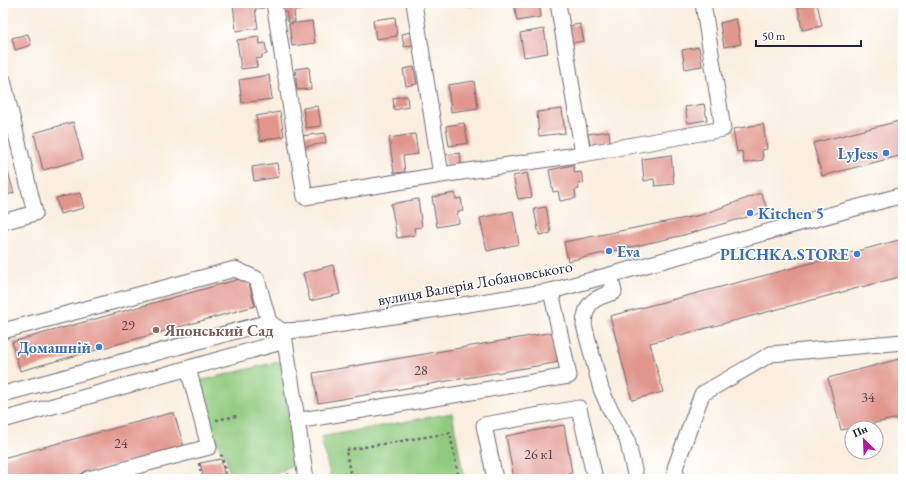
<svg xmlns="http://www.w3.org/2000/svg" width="906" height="482" viewBox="0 0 906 482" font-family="'EB Garamond',serif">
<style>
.green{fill:#8fc97d;stroke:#58765c}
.building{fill:#e1968c}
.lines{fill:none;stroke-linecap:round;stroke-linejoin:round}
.minor-casing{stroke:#6d6974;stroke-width:17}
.path{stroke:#6d6974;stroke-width:2.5;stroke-dasharray:3 3;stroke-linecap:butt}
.minor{stroke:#fff;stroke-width:15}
.shop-dot{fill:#3f7fe0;stroke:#fff;stroke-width:1.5}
.education-dot{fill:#8d6e63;stroke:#fff;stroke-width:1.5}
.labels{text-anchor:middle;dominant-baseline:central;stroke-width:3;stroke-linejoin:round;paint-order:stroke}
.number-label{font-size:14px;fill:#523f4f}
.shop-label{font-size:16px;font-weight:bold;fill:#366cbe;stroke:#fff;text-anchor:end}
.street-label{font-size:16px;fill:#22223b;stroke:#fff}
.education-label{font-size:16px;font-weight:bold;fill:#785e54;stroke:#fff;text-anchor:start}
</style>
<rect width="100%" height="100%" fill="#fff"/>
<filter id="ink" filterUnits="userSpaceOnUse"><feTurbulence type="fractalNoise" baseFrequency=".025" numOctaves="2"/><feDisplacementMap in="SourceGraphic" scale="8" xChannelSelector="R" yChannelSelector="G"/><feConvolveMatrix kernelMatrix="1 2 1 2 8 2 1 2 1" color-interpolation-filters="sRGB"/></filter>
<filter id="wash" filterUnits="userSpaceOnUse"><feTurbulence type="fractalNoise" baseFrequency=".012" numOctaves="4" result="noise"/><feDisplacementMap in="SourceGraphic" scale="16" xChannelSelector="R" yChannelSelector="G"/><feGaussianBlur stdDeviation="0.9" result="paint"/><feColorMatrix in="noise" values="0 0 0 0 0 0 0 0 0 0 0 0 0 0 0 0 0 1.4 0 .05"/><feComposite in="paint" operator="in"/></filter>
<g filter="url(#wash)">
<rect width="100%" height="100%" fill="#f9eedf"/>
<path class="green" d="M281,361L295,463L269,479H230L226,457L213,437L199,381Z
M452,413L464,479H331L321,437Z"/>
<g id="blocks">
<path class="building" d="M233,3H264V8L255,9L258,28L236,31Z
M283,3H302L303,10L294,11L295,22H288L286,11H284Z
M468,3H480V5L469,7Z
M514,3H539L541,17L517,21Z
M817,3L822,26L802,30L798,7Z
M395,17L397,36L376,39L373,20Z
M736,19L741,44L724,47L720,23Z
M312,21L315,43L292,46L289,24Z
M580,24L584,41L571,43L568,26Z
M544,29L548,53L524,57L520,33Z
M411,32L413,45L404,47L402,34Z
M28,34L31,45L15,50L12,38Z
M259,37L260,44L265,43L267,54L262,55V58L256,59L257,67L241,69L237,40Z
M699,47L702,66L685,69L682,50Z
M309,67L311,89L297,90L295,69Z
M414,67L417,84L406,86L403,69Z
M269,75L272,99L242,103L239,80Z
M474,81L478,108L451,112L448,85Z
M407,96L408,107L394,110L393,98Z
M704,104L707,120L688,123L685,107Z
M318,106L321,126L306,128L303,108Z
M562,109L565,133L539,136L537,112Z
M280,112L284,136L260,141L256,116Z
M903,120V155L822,176L813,143Z
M73,122L83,159L43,170L34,133Z
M464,123L468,143L449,146L446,126Z
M763,124L767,149L762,150L763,160L744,163L742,151L737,152L733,129Z
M609,131L610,141L590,145L588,134Z
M325,133L326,143L302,147L301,136Z
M415,134L418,154L403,156L405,172L394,173L389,138Z
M460,153L461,165L446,166L444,155Z
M671,155L674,184L655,186L654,179L644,181L642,159Z
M277,163L279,177L254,181L252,167Z
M573,165L575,173L581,172L584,183L578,184L579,189L575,190L576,198L560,201L558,191L553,192L549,170Z
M8,172L14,193L3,196V173Z
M527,173L532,197L518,199L513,176Z
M80,193L84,208L60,214L56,198Z
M455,193L456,199L461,198L463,211L457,212L459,223L437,227L432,197Z
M761,193L768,211L680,236L568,261L564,242L701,215Z
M418,199L422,227L414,228L415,235L397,238L391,204Z
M546,207L551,233L539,235L534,209Z
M513,211L519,244L487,251L480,218Z
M903,239V276L650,343L663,392L632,400L610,316Z
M333,265L340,294L310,301L303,273Z
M247,277L255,306L20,371L12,342Z
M554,332L560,362L318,403L313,373Z
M899,359L903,376V417L841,430L828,378Z
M171,413H174L184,447L63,479H7L3,464V458Z
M564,425L572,473L538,479H514L506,436Z
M221,459L225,479H204L200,463Z"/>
</g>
</g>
<g filter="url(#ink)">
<use href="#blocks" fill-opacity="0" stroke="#6d6974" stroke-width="1"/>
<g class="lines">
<defs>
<path id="minor" d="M274,3L305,197L441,175L414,3
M558,3L583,154
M3,80L35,213L3,222
M441,175L583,154L723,129L703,3
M610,275L614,292C594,298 585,302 584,325L601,389L608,405L627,439L636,479
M3,331L235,269L257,279L269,322
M285,341L306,479
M3,394L269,322L282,331L305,330L551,291L903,195
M3,420L285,341L282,331
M296,421L569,376L551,291
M88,479L209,447L188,368
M495,479L484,425L579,408L595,479
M677,479L675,468L702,394L771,354L903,342"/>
</defs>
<use href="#minor" class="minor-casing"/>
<path class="path" d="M216,420L237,416
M220,455L222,456L227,479
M199,463L202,479
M375,475L376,479
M282,479L291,473
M351,479L346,450L450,433L459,479"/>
<use href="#minor" class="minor"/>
</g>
</g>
<g class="shop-dot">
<circle cx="886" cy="153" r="4"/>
<circle cx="750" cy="213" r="4"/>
<circle cx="609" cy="251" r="4"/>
<circle cx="857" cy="254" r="4"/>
<circle cx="99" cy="347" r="4"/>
</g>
<circle class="education-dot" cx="156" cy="330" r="4"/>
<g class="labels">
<g class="number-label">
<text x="128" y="325">29</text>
<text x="421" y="370">28</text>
<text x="868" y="397">34</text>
<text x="121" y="443">24</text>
<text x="539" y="454">26 к1</text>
</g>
<g class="shop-label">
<text x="878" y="153">LyJess</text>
<text x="758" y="213" text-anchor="start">Kitchen 5</text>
<text x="617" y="251" text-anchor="start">Eva</text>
<text x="849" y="254">PLICHKA.STORE</text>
<text x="91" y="347">Домашній</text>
</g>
<g class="street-label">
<text transform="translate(475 283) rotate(-10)">вулиця Валерія Лобановського</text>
</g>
<g class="education-label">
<text x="164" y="330">Японський Сад</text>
</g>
</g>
<rect width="906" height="482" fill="none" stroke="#fff" stroke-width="16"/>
<g transform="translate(864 440) rotate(336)"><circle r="19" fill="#ffffff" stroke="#a7a7b1"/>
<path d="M0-3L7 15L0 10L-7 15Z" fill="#b5179e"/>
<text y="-6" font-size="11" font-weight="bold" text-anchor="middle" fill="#22223b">Пн</text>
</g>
<path d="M756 40v6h105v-6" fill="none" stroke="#22223b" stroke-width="2"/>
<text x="762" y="40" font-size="12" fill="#22223b" stroke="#ffffff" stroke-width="3" paint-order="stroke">50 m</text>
</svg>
